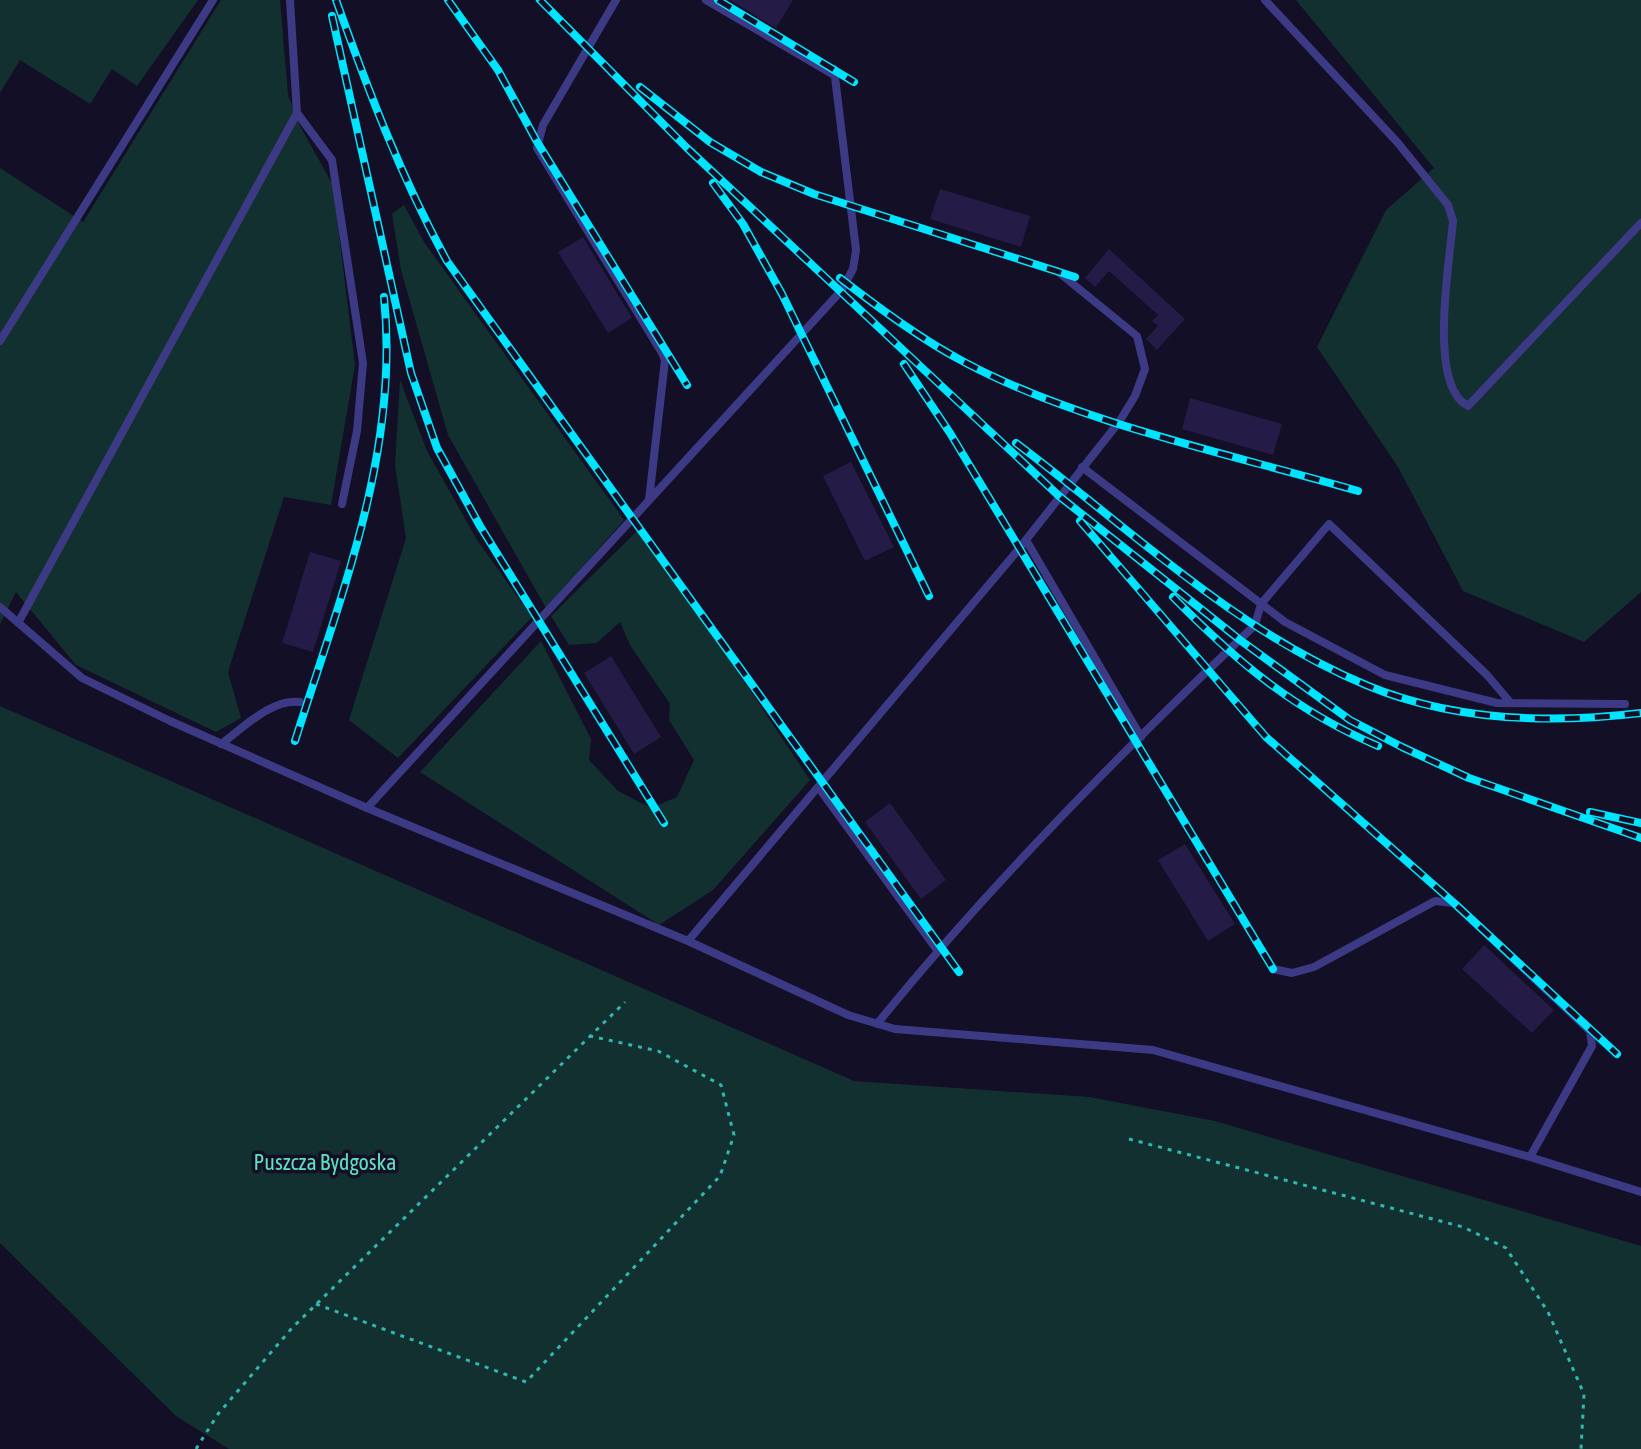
<svg xmlns="http://www.w3.org/2000/svg" width="1641" height="1449" viewBox="0 0 1641 1449" font-family="'Asap Condensed',sans-serif">
<style>
.green{fill:#12302f}
.building{fill:#241b47}
.lines{fill:none;stroke-linecap:round;stroke-linejoin:round}
.path{stroke:#2fb8b0;stroke-width:3;stroke-dasharray:4 6;stroke-linecap:butt}
.service{stroke:#3d3a85;stroke-width:8}
.rail-casing{stroke:#00e5ff;stroke-width:8}
.rail{stroke:#130f26;stroke-width:5;stroke-dasharray:15;stroke-linecap:butt}
.labels{text-anchor:middle;dominant-baseline:central;stroke-width:7;stroke-linejoin:round;paint-order:stroke}
.park-label{font-size:22px;fill:#5fe0c0;stroke:#130f26}
</style>
<rect width="100%" height="100%" fill="#130f26"/>
<path class="green" d="M0,0H198L137,86L112,69L90,104L20,60L0,93Z
M221,0H280L288,95L300,126L333,185L355,365L331,505L284,497L228,672L241,718L216,732L76,665L16,592L0,624V168L83,222Z
M1296,0H1641V592L1584,642L1463,591L1398,467L1317,347L1386,210L1434,168Z
M404,205L424,242L624,520L546,608L448,435L401,270L392,214Z
M400,380L427,451L477,540L532,617L398,758L349,720L406,538L395,465Z
M641,527L810,780L713,890L659,925L420,772L541,641L591,739L589,760L618,791L651,808L677,797L694,760L669,720L670,704L630,645L620,622L597,643L569,645L551,616Z
M0,706L854,1081L1089,1097L1215,1121L1641,1246V1449H229L176,1416L0,1243Z"/>
<path class="building" d="M730,0H793L776,28Z
M940,189L1030,216L1021,247L930,219Z
M583,237L632,318L608,333L558,252Z
M1109,249L1185,319L1157,350L1146,339L1158,326L1152,321L1158,315L1109,271L1095,287L1085,278Z
M1190,398L1282,424L1273,455L1182,429Z
M851,462L894,547L865,561L823,476Z
M310,552L341,561L313,652L282,643Z
M611,656L661,737L634,754L584,673Z
M890,803L946,880L921,899L865,822Z
M1185,844L1235,924L1208,941L1158,860Z
M1484,945L1554,1010L1532,1033L1462,969Z"/>
<g class="lines">
<path class="path" d="M1129,1139L1463,1227L1506,1248L1548,1312L1584,1394L1581,1449
M316,1304L526,1382L720,1176L734,1135L721,1085L658,1051L590,1036
M196,1449L218,1414L292,1328L625,1002"/>
<path class="service" d="M616,0L543,125L537,148L662,353L665,360L649,500
M706,0L834,75
M1265,0L1398,143L1448,205L1453,221C1450,260 1427,386 1468,406L1641,223
M297,113L332,160L363,363L357,431L342,504
M0,341L213,0
M1082,467L1285,622L1385,675L1497,703L1625,704
M1026,540L1141,737
M0,607L82,678L170,721L367,808L688,941L848,1015L895,1029L1153,1050L1530,1157L1641,1192
M18,623L297,113L290,0
M221,744C243,728 272,698 300,702
M818,787L937,950
M367,808L841,291L853,269L856,250L834,69
M688,941L1018,550L1119,422L1135,396L1145,369L1137,336L1057,271
M1273,969L1292,973L1314,967L1435,901L1454,903L1590,1031L1592,1046L1530,1157
M877,1024C992,882 1123,751 1255,625L1261,604L1329,524L1487,675L1510,702"/>
<defs>
<path id="rail" d="M336,0C368,90 401,177 447,261L959,972
M448,0L498,70L536,140L687,385
M540,0L687,148L1059,496L1240,640L1350,720L1402,747L1469,778L1641,838
M718,0L854,82
M332,16L411,373L437,448L480,526L664,823
M640,87L710,142L761,172L814,194L1075,277
M713,183L743,224L782,294L929,596
M840,278C879,308 922,340 966,363C1079,423 1234,455 1358,491
M904,364L950,433L1273,969
M1016,443C1128,527 1235,631 1366,685C1452,721 1549,724 1641,713
M1080,521L1266,737L1454,903L1617,1054
M1173,597C1237,662 1294,710 1378,746
M295,741C340,597 400,451 384,297
M1590,812L1641,823"/>
</defs>
<use href="#rail" class="rail-casing"/>
<use href="#rail" class="rail"/>
</g>
<g class="labels">
<g class="park-label">
<text x="325" y="1162">Puszcza Bydgoska</text>
</g>
</g>
</svg>
